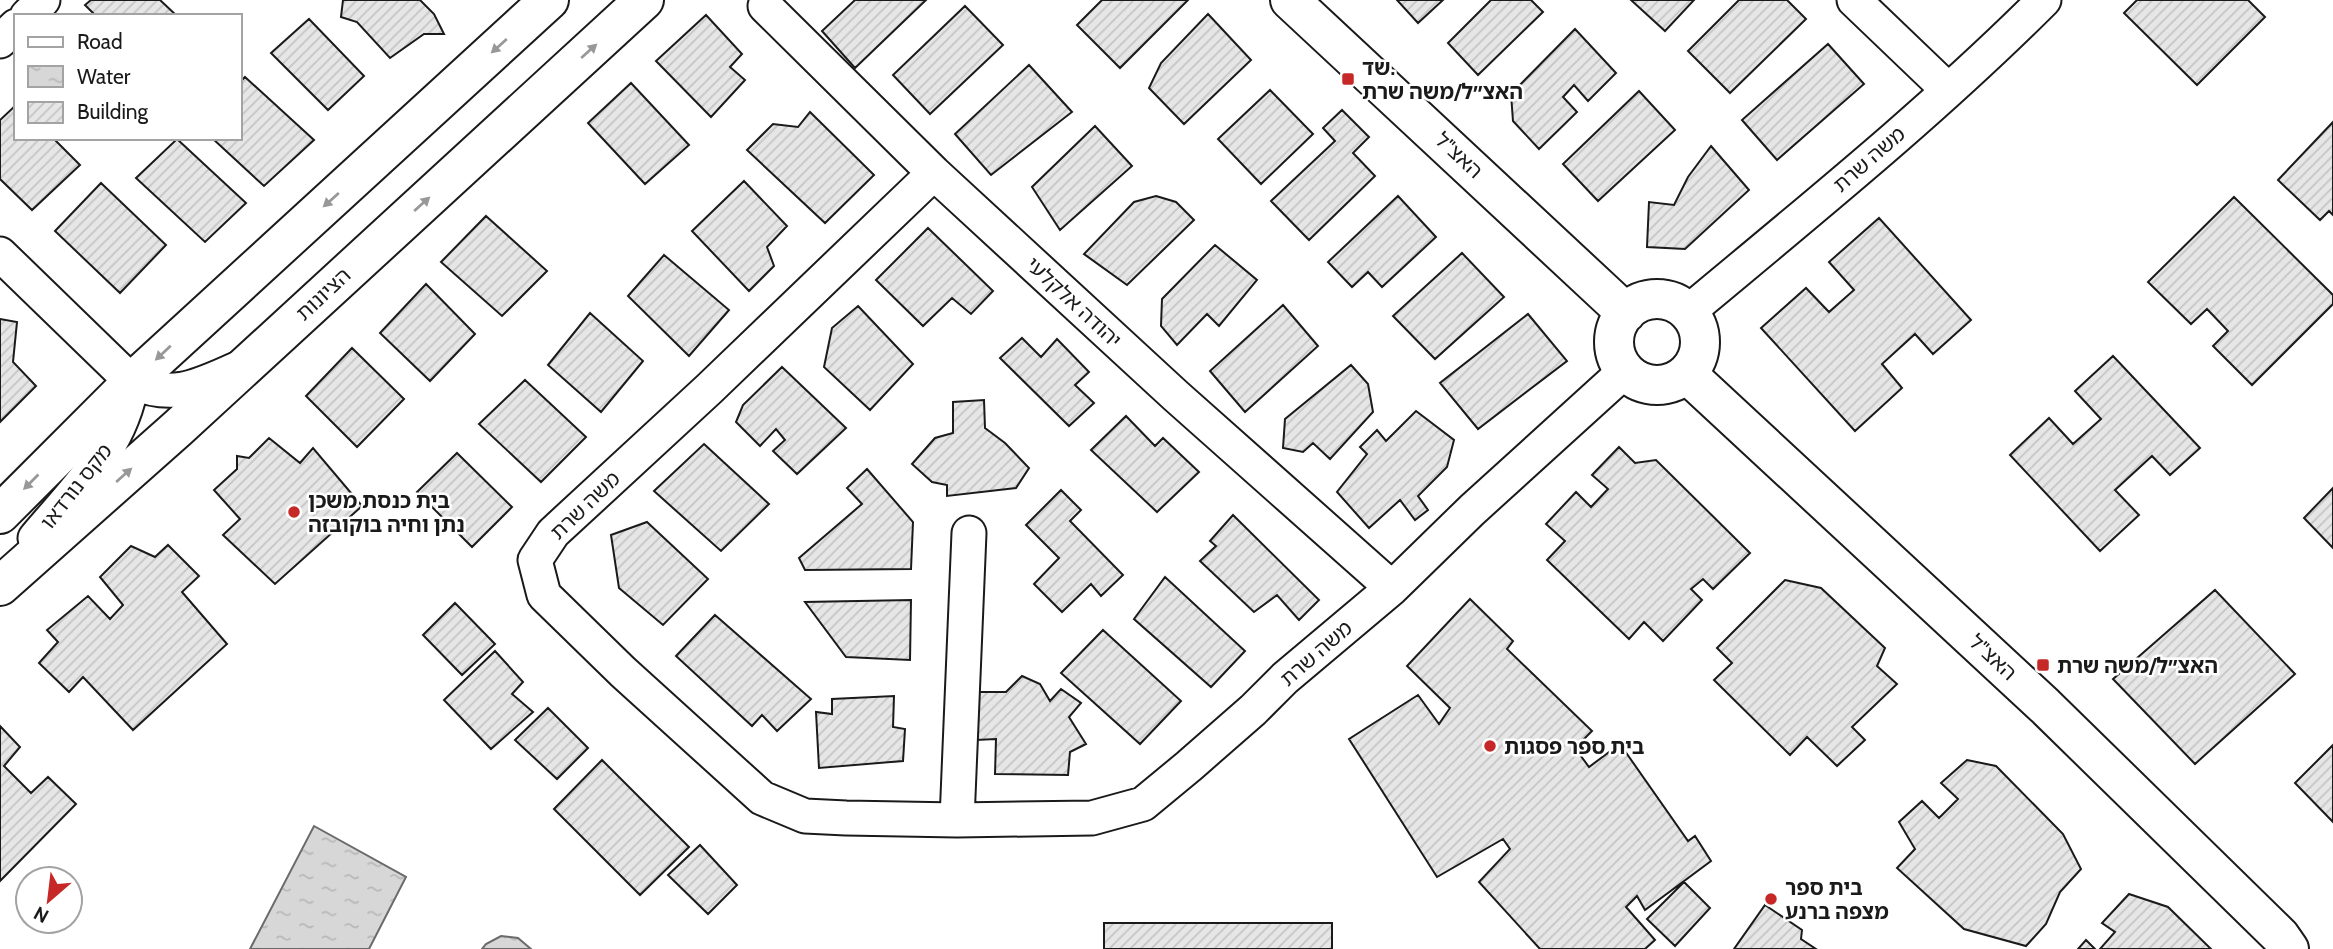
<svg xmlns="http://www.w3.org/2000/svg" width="2333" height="949" viewBox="0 0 2333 949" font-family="Cabin,'Noto Sans Hebrew',sans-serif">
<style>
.water{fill:url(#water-ripples);stroke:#6a6a6a;stroke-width:2}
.building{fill:url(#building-hatch);stroke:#1a1a1a;stroke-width:2}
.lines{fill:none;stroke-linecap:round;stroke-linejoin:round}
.street-casing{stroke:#1a1a1a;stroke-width:37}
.secondary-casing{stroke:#1a1a1a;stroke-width:42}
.street{stroke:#fff;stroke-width:33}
.secondary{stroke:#fff;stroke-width:38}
.oneway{fill:#989898}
.poi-dot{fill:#c62828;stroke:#fff;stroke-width:2.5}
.labels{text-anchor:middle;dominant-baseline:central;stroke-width:5;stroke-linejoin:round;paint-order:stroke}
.poi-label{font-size:21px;font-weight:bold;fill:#1a1a1a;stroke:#fff;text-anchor:start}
.street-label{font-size:21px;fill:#1a1a1a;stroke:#fff}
</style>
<defs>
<pattern id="water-ripples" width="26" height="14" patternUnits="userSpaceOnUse" patternTransform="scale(1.75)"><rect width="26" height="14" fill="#d7d7d7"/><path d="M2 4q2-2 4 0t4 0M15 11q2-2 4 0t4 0" fill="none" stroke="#b8b8b8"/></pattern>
<pattern id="building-hatch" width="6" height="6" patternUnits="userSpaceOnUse" patternTransform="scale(1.75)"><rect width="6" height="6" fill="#e6e6e6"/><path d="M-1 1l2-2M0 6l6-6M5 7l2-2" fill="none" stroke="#c5c5c5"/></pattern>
</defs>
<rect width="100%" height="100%" fill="#fff"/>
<path class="water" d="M314,826L406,877L369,949H250Z
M501,936L518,938L531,949H482L486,944Z"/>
<path class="building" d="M91,0H160L177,16H96L85,5Z
M343,0H420L434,14L444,34H424L390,58L357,22L341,17Z
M855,0H926L855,68L822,31Z
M1102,0H1188L1120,68L1077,25Z
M1397,0H1443L1418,23Z
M1491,0H1531L1543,12L1478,75L1448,43Z
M1631,0H1694L1665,31Z
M1739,0H1787L1806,19L1730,93L1688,51Z
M2137,0H2248L2265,17L2197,85L2124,13Z
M965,6L1003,45L930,114L893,75Z
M1208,14L1251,60L1184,124L1149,88L1161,63Z
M706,15L742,54L730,67L745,80L711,117L656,61Z
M309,19L364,76L328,110L271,53Z
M1575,29L1616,73L1588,101L1574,85L1563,97L1577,112L1539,149L1513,121L1511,94Z
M1828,44L1864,84L1777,160L1742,120Z
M1029,65L1072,112L991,175L955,134Z
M245,77L314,140L264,186L212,138H240V82Z
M631,83L689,145L645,184L588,123Z
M1270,90L1313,134L1261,184L1218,139Z
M1639,91L1675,130L1598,201L1563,164Z
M16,105V138H53L80,165L32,210L0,179V120Z
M1342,110L1369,137L1353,153L1375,176L1309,240L1271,201L1335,141L1323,128Z
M810,112L874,175L825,223L747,150L773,124L798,127Z
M2333,122V215L2329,211L2320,220L2278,180Z
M1095,126L1132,166L1060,230L1032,187Z
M177,139L246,203L205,242L136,178Z
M1711,146L1749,190L1685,249L1647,247L1649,202L1674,205L1688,177Z
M744,181L787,226L767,247L774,266L749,291L692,231Z
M101,183L166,245L120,293L55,231Z
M1156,196L1176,202L1194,220L1127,285L1084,254L1134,202Z
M1398,196L1436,237L1382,287L1368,272L1352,287L1328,262Z
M2234,197L2333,295V304L2252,385L2213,346L2228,331L2207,309L2191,324L2148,282Z
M486,216L547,271L502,316L441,262Z
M1879,218L1971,320L1933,354L1915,334L1882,364L1902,388L1855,431L1761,328L1806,288L1829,312L1854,290L1829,262Z
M928,228L993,291L971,314L952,298L923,326L876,280Z
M1215,245L1257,280L1219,326L1207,314L1177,345L1161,326L1162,299Z
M1462,253L1504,297L1435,359L1393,316Z
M664,255L729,310L689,356L628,296Z
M426,284L475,334L430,381L380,333Z
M1283,305L1318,346L1245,412L1210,371Z
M858,306L913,364L870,410L824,367L832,328Z
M590,313L643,361L601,412L548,365Z
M1528,314L1567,361L1478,429L1440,383Z
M0,319L17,322L13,362L36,386L0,422Z
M1022,338L1041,357L1057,339L1089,372L1075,385L1094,403L1069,426L1000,358Z
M352,348L404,399L357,447L306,396Z
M2113,356L2200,448L2170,475L2152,456L2115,490L2139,515L2100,551L2010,455L2049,418L2073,444L2101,419L2075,391Z
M1351,365L1368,384L1373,412L1330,459L1313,443L1303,452L1283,448L1285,419Z
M782,367L846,428L797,474L773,451L785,440L776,429L760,446L736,422L743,405Z
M525,380L586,437L541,482L479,424Z
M984,400L985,428L1005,443L1029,468L1016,488L947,496V485L932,482L912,464L935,438L953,433V402Z
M1416,411L1454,440L1447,467L1418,496L1428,510L1415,520L1400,500L1369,528L1337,492L1367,454L1360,447L1377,430L1386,441Z
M1126,416L1155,446L1163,438L1199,472L1157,512L1091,450Z
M269,438L300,463L313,448L362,506L275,584L223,535L240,519L214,490L237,469V456L249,458Z
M704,444L769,504L721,551L654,491Z
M1619,447L1635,463L1656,460L1750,553L1713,589L1703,579L1691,589L1702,600L1663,641L1644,622L1629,639L1547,560L1565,541L1546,524L1576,492L1591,507L1608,489L1592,475Z
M457,453L512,507L472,547L417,492Z
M867,469L913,522L911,569L805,570L799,558L862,504L847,488Z
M2333,488V548L2304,518Z
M1061,490L1081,510L1070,521L1123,575L1101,596L1091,584L1062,612L1034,584L1059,558L1026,525Z
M1233,515L1319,600L1299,620L1277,595L1254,612L1200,561L1216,546L1210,541Z
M647,522L708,579L663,625L619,588L611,535Z
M168,545L199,576L182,592L227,644L133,730L83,677L69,692L39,663L58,642L47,630L88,596L110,619L123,605L100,577L131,546L155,557Z
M1165,577L1245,651L1211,687L1134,619Z
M1785,580L1821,588L1885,648L1877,666L1897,684L1852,727L1865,740L1837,766L1807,737L1790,755L1714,680L1732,663L1717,648Z
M2215,590L2295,674L2195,764L2113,679Z
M1470,599L1513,641L1507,649L1592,731L1575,748L1589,767L1620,744L1688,841L1695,836L1711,861L1645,910L1637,896L1626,907L1655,940L1645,949H1540L1479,882L1510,849L1503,839L1437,877L1349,739L1418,695L1439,724L1450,708L1407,666Z
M911,600L910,660L846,657L805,602Z
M455,603L495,644L462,675L423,635Z
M715,615L811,699L777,731L762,715L752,726L676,656Z
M1103,630L1181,701L1140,744L1061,673Z
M495,651L523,682L512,694L533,712L491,749L444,700Z
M1022,676L1040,684L1050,701L1061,689L1081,703L1069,717L1086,744L1070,752L1068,775L995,774L996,739L976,740V692H1006Z
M894,696L893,727L905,729L903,761L819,768L816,712L832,714V699Z
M548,708L588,748L557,779L515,740Z
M0,726L20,747L4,766L31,793L48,777L76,804L0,881Z
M2333,745V822L2295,783Z
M602,760L689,847L640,895L554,809Z
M1967,760L1996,766L2063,834L2081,869L2060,892L2046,924L2026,946L1964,929L1897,868L1915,849L1899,822L1922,801L1939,818L1958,799L1941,783Z
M700,845L737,885L708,914L668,875Z
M1684,882L1710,908L1675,946L1647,919Z
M2129,894L2168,907L2211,949H2100L2115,932L2102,923Z
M1765,905L1802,930L1801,939L1816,949H1734Z
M1104,923H1332V949H1104Z
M2086,940L2095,949H2078Z"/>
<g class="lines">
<defs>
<path id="street" d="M1854,0L1948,90
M765,6L934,173L1176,396L1392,588
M27,16L43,0
M0,41L16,26
M934,173L709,389L553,533L535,560L544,595L623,672L762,798L805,816L846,818L957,820L1092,818L1143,804L1189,766L1253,710L1285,678L1392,588L1472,510L1625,371
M0,254L132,382C174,400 198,386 237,369
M1688,312C1809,211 1933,111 2044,0
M35,538C76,489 122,447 132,382
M957,820L969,533"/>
<path id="secondary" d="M1290,0L1626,313
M1614 342a43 43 0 1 1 86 0a43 43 0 1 1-86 0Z
M1687,374L2045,706L2280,936L2289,949
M0,514L132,382L549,0
M0,586L178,428L644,0"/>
</defs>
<use href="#street" class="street-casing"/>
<use href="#secondary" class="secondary-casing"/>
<use href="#street" class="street"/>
<use href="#secondary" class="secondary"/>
</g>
<defs><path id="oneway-solid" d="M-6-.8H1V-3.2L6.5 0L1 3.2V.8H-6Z" transform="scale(1.75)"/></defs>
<g class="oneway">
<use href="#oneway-solid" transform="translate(499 46) rotate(138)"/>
<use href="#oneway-solid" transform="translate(589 51) rotate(-42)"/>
<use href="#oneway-solid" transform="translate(331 200) rotate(138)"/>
<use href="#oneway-solid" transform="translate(422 204) rotate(-42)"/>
<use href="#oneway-solid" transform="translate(163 353) rotate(137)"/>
<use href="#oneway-solid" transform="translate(124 475) rotate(-42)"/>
<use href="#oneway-solid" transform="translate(31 482) rotate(135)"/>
</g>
<g class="poi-dot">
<rect x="1341" y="72" width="14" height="14" rx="3.5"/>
<circle cx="294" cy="512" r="7"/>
<rect x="2036" y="658" width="14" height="14" rx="3.5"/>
<circle cx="1490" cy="746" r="7"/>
<circle cx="1771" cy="899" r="7"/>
</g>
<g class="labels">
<g class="poi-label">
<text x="1362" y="67">שד.<tspan x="1362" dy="24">האצ״ל/משה שרת</tspan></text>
<text x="308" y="500">בית כנסת משכן<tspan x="308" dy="24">נתן וחיה בוקובזה</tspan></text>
<text x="2057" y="665">האצ״ל/משה שרת</text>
<text x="1504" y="746">בית ספר פסגות</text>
<text x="1785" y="887">בית ספר<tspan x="1785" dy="24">מצפה ברנע</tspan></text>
</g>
<g class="street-label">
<text transform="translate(1459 155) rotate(43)">האצ"ל</text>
<text transform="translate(1869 159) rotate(-41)">משה שרת</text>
<text transform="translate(323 294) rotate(-43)">הציונות</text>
<text transform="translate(1074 302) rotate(43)">יהודה אלקלעי</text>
<text transform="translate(76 486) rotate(-52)">מקס נורדאו</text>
<text transform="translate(585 505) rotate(-44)">משה שרת</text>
<text transform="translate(1316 653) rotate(-41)">משה שרת</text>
<text transform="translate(1993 657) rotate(43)">האצ"ל</text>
</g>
</g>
<rect x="14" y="14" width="228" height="126" fill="#ffffff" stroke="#a3a3a3" stroke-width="2"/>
<rect x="28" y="37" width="35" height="10" fill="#ffffff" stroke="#a3a3a3" stroke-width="2"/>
<text x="77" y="49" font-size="21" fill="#1a1a1a">Road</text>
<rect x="28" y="66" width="35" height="21" fill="url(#water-ripples)" stroke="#a3a3a3" stroke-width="2"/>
<text x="77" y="84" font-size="21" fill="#1a1a1a">Water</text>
<rect x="28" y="102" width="35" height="21" fill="url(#building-hatch)" stroke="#a3a3a3" stroke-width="2"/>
<text x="77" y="119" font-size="21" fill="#1a1a1a">Building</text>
<g transform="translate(49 900) rotate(208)"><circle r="33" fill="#ffffff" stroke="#a3a3a3" stroke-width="2"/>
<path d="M0-5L12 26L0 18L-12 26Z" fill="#c62828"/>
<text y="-10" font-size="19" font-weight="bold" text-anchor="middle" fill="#1a1a1a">N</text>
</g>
</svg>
